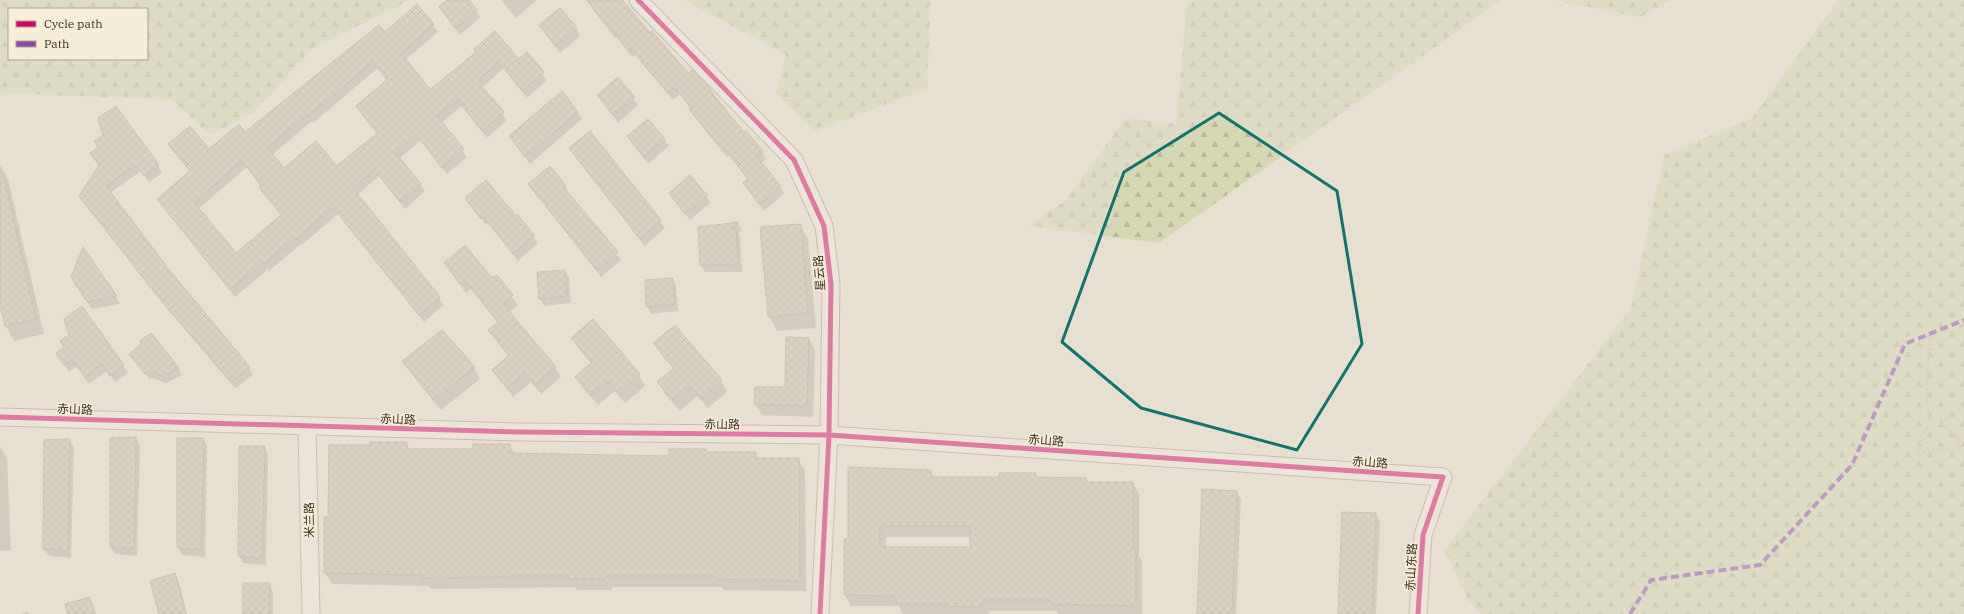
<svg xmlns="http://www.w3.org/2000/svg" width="1964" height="614" viewBox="0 0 1964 614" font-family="'IBM Plex Serif','Noto Sans SC',serif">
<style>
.forest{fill:url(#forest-firs);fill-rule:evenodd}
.shadow{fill:#0003;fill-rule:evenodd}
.building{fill:url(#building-cross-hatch);stroke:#a89c90;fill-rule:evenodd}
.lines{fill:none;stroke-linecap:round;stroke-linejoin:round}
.secondary-casing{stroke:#9c958a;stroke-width:19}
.path{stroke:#c8c2b9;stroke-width:2.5;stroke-dasharray:3 2;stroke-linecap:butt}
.secondary{stroke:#efebe3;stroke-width:17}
.quiet{stroke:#8e44ad;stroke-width:4;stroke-dasharray:8 4;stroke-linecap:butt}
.cycleway-casing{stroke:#f7eed8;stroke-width:8}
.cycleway{stroke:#d6006c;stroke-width:5}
.marked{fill:none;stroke:#0f766e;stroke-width:3;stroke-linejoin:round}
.labels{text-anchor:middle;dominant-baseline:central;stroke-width:3;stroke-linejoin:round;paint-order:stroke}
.street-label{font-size:12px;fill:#3d2e20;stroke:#f7eed8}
</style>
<defs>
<pattern id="forest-firs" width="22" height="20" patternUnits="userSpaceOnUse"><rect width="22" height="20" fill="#d6d7b3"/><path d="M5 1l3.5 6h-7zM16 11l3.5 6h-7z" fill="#b9b99a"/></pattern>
<pattern id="building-cross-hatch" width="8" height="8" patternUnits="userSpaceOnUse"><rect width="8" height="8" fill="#cbbfb2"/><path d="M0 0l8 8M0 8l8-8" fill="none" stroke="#afa499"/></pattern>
</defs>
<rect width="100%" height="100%" fill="#e7e0d1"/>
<path class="forest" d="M0,0H411L312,49L254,113L209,135L172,100L11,93L0,96ZM9,9H147V59H9Z
M684,0H931L927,89L815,131L776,93L786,55Z
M1187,0H1502L1159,243L1028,226L1065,201L1126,118L1176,124Z
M1552,0H1672L1640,17Z
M1838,0H1964V614H1481L1469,601L1444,550L1631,308L1664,155L1752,118Z"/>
<path class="shadow" d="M449,0H468L480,17L460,35L440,7Z
M501,0H535L536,1L516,18Z
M586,0H622L650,34L688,75L710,89L744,134L762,151L766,159L761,163L784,193L764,211L744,183L749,180L729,155L727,157L695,117L691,109L680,94L673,100L635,55L632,57L617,37L615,38Z
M417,6L438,32L405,60L429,89L432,90L477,52L519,61L527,54L547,80L527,98L504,68L483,87L507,120L487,138L462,106L441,123L467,157L447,174L421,140L399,159L425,191L405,209L379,176L357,195L444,305L424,322L338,214L302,245L301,244L269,271L268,269L235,297L163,206L190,172L170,144L208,150L245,133L385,33ZM378,68L388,81L358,107L377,134L337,168L284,169L272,155L312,121L313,123ZM247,167L282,216L236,254L198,209Z
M540,26L576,28L580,36L560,53Z
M618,79L638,105L618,123L598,95Z
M577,112L582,119L530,164L510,136Z
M590,132L665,228L645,246L570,149Z
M628,137L664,139L669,146L648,164Z
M91,153L158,166L162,173L149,182L141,171L110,193L170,272L249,368L253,375L235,388L165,306L85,203L99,166Z
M0,165L8,179L44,334L14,341L6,326L0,301Z
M565,186L569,195L621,260L601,277L534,191Z
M706,195L710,203L690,220L675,200Z
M466,198L516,218L517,217L538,243L518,261L488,223L486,225Z
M738,223L742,230L738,234L740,237L742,272H705L701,265L699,227Z
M800,225L808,239L816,328L777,331L769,316Z
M83,249L116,297L120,304L92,309L76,285Z
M445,263L492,280L496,276L518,305L509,313L555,368L561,377L541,394L531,382L513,397L499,379L493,370L509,357L489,331L498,323L471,289L466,293Z
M565,271L569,278L571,303L544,306L540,298Z
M672,279L676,286L678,311L651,314L647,306Z
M82,307L128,373L115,382L107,371L89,384L77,366L69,372L57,354L65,348Z
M573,338L639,375L645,386L625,403L615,391L598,405L583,388L576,377L592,364L579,349Z
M809,339L815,350L813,417L762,415L755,404L756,388H786Z
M655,343L721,380L727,392L708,408L697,396L680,411L665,394L659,382L674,369L661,354Z
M130,354L178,368L182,375L166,383L152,378L150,380Z
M403,361L474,368L480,379L441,410L410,372Z
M136,438L140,446L137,556L115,554L110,547Z
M203,439L207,446L205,557L182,555L178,547Z
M70,440L74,448L71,558L49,556L44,549Z
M406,443L410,450H474L509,445L515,454L670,457L705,450L707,453H755L758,459H798L805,470L806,591L723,590L722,587H612V590H577L575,587L431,589L429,586L332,584L325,573V518H330V446Z
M0,446L7,458L11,550L0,551Z
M264,447L268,455L266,565L243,563L239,556Z
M930,471L935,478H1000L1035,474L1038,478L1085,479L1088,483H1133L1139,494V556L1142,561V614H1058L1057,611H989V614H903L899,606H851L845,595V540H849ZM886,537H971V548H886Z
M1236,492L1241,499L1236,614H1198Z
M1376,514L1380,521L1376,614H1339Z
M175,575L179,582L187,614H160Z
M269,584L273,592V614H244Z
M90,598L96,614H69Z
M28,612L29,614H21Z"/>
<path class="building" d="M447,0H469L477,10L455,28L439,7Z
M587,0H622L650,33L652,31L688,73L692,70L710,89L709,90L744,132L746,131L763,151L756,156L781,186L759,204L743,183L748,179L724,148L722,150L689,109L691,108L675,87L668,93L630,48L628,50L612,30L611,31Z
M417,4L434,24L401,53L429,88H432L476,52L474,49L495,31L519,59L527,52L544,72L522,91L499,62L479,79L481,82L479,83L504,112L482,131L457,99L437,116L464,149L442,168L416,134L395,152L421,184L400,202L374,169L353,188L440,297L419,315L333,207L297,239L296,237L264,264L263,262L230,290L157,199L190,171L168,144L190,126L209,149L239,124L245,132L379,25L385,32ZM373,62L387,80L356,106L377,133L337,166L316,141L284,168L268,148L307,114L308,116ZM242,161L261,185L259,187L281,215L236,253L194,202Z
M560,8L577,28L556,46L539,25Z
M618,77L635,97L614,116L597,95Z
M562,91L578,112L525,157L509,136Z
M116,106L159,165L144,176L136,165L106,186L171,272L250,367L231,382L159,298L79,196L99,165L90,153L98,147L94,141L103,135L98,118Z
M648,119L665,139L644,157L627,136Z
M590,131L661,220L640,239L569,148Z
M550,166L566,186L564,188L618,252L597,270L528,184Z
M690,175L707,195L685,214L669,193Z
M486,180L516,216L518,215L534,235L513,254L484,217L481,219L465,198Z
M5,182L36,319L5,326L0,306V183Z
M739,222L730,230L736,229L738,264L700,265L698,227Z
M801,224L808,313L768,317L760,227Z
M465,245L492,278L497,275L513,295L503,304L556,367L535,385L525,373L507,388L492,370L509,355L488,330L498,322L465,280L460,284L444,263Z
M83,247L117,296L87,302L71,277Z
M565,270L567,296L539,299L537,272Z
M673,278L675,304L646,307L645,280Z
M82,306L124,365L110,376L102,364L85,377L72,360L64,365L56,353L64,347L60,341L69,335L64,319Z
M593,319L640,374L618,393L608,380L591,395L575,377L592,362L571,338Z
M675,325L722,380L701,398L690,386L673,400L657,382L674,368L653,343Z
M442,330L475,367L434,400L402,361Z
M151,333L179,368L162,376L148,371L145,374L129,354L141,344L140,341Z
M786,337L809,338L807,406L754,404L755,387H785Z
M136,437L134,549L110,547V438Z
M177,438H204L201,550L177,548Z
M70,439L68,551L43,549L44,440Z
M370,442H407V449H473V444H510V453L669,456V449H706V452H756V458H799L800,581L716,579V576H606V579H569V576H509V577L423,578V575L324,573V517H328L329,445H370Z
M239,446H265L262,558L238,556Z
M848,467L931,470V477H999V473H1036V477L1086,478V482H1133V549H1136V606L1051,604V600H983V607L946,606V604H896V596L844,595V539H848ZM880,526H970V547H880Z
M1202,489L1237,491L1232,614H1197Z
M1342,512L1376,513L1372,614H1338Z
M175,573L186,614H159L150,581Z
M243,583H270L269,614H243Z
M90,597L95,614H68L65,604Z"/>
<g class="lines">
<defs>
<path id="secondary" d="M638,0L794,160L824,226L831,284L829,435L820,614
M0,417L519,432L829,435L1443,477L1423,535L1418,614
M307,426L311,614"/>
</defs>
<use href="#secondary" class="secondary-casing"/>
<path class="path" d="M1931,333C1929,355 1926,377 1927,399C1927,408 1931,417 1930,426C1920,433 1919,443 1918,454L1941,448L1958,450V438
M1964,406L1940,422L1964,442"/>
<use href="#secondary" class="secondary"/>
<path class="quiet" d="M1630,614L1651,580L1760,565L1852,465L1905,344L1964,320"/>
<defs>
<path id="cycleway" d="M638,0L794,160L824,226L831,284L829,435L820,614
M0,417L519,432L829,435L1443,477L1423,535L1418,614"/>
</defs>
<use href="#cycleway" class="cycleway-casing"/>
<use href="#cycleway" class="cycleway"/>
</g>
<path d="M0 0H1964V614H0ZM1219,113L1337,191L1362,344L1297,450L1141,408L1062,342L1124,172Z" fill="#e7e0d1" fill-opacity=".55" fill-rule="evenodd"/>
<path class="marked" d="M1219,113L1337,191L1362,344L1297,450L1141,408L1062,342L1124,172Z"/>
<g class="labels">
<g class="street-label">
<text transform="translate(819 273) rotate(-94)">星云路</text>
<text transform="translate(75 409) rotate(2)">赤山路</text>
<text transform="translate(398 419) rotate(2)">赤山路</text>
<text transform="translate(722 424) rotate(1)">赤山路</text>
<text transform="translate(1046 440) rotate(4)">赤山路</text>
<text transform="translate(1370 462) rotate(4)">赤山路</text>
<text transform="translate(309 520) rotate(-91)">米兰路</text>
<text transform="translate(1411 567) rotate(-87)">赤山东路</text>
</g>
</g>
<rect x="8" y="8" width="140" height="52" fill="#f7eed8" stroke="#ada18e"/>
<rect x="16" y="21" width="20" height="6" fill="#d6006c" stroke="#ada18e"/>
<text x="44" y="28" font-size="12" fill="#3d2e20">Cycle path</text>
<rect x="16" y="41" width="20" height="6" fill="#8e44ad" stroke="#ada18e"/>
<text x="44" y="48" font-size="12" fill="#3d2e20">Path</text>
</svg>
